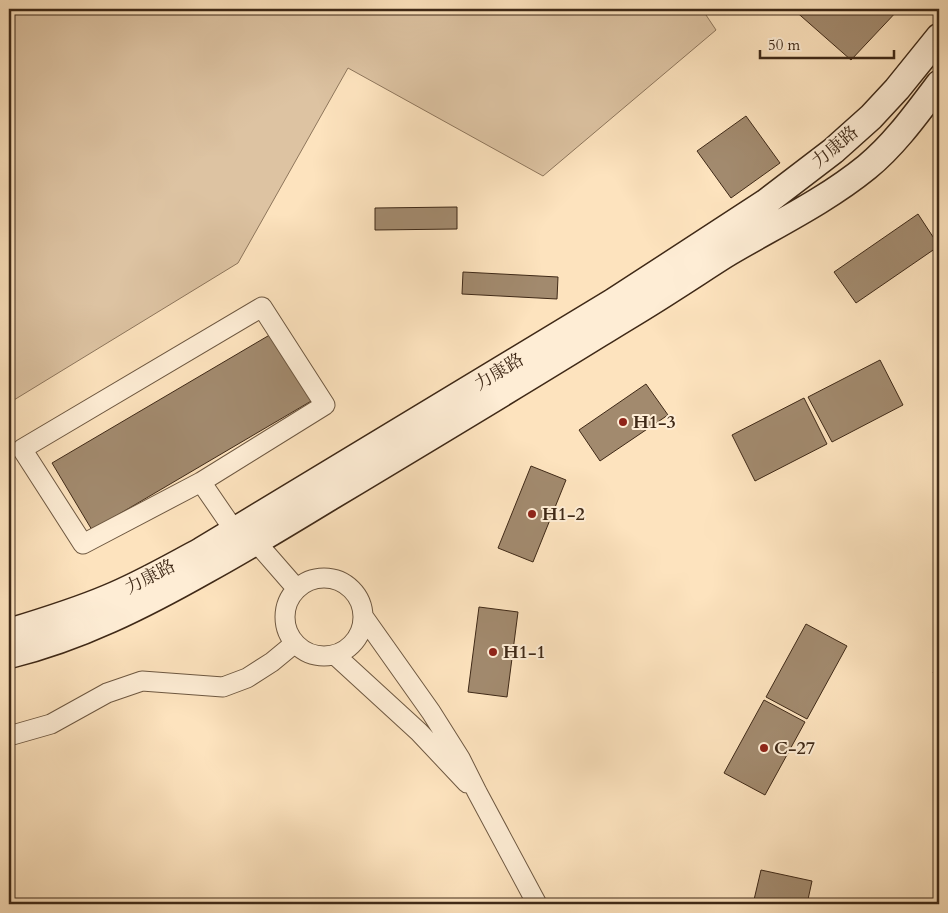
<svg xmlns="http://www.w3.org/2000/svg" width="948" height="913" viewBox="0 0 948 913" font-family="Cardo,'Noto Serif SC',serif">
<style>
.green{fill:#ddc3a2;stroke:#8e765c}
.building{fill:#a28a6e;stroke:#3f2917}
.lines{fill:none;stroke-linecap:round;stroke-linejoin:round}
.street-casing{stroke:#6e5841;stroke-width:21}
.secondary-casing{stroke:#3f2917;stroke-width:29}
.street{stroke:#feedd5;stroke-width:19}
.secondary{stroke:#feedd5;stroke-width:26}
.poi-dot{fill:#8f2418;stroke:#feedd5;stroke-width:2}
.labels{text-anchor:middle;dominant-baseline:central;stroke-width:4;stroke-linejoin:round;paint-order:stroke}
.street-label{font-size:18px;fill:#3f2917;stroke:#feedd5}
.poi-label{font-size:18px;font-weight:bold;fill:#3f2917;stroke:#feedd5;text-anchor:start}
</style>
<rect width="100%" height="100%" fill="#fde3be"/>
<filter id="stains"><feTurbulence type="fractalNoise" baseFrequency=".004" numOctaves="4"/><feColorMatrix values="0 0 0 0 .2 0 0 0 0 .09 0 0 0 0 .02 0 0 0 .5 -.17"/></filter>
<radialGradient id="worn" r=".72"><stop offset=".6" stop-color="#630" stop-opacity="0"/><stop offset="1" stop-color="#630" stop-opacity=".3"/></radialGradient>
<path class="green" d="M9,9H702L716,30L543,176L348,68L238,263L9,403Z"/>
<path class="building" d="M793,9H899L851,60Z
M746,116L780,163L731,198L697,151Z
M457,207V229L375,230V208Z
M918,214L939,246L856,303L834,272Z
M463,272L558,277L557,299L462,294Z
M273,333L313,400L92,530L52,463Z
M880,360L903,405L832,442L808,397Z
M646,384L668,415L600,461L579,430Z
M804,398L827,444L755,481L732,435Z
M531,466L566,480L533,562L498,548Z
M479,607L518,612L507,697L468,692Z
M806,624L847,646L807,719L766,697Z
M939,669V682L933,672Z
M764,700L805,722L765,795L724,773Z
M761,870L812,881L807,904H753Z"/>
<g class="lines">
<defs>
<path id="street" d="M262,307L325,405L201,482L83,544L22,449Z
M201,482L234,530
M256,542L297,589
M285 617a39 39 0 1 1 78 0a39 39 0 1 1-78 0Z
M363,616L431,712L460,758L477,792L537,904
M335,655L419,732L467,783
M9,736L51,724L107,693L142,681L223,687L247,678L272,662L295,643"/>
<path id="secondary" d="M9,632C42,622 75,612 108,598C140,585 171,567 201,551L613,302L765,203L833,151L871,117L897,89L939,37
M9,655C79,638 144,605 206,570C248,547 289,522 330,497C420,443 510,389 599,334C623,319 647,305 670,290C689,278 707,266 726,254C773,226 824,202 867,167C895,144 917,113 939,84"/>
</defs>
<use href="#street" class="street-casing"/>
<use href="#secondary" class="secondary-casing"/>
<use href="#street" class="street"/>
<use href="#secondary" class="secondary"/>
</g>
<g class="poi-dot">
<circle cx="623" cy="422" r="5"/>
<circle cx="532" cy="514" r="5"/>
<circle cx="493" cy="652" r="5"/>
<circle cx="764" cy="748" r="5"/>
</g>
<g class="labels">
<g class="street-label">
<text transform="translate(835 147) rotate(-40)">力康路</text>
<text transform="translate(499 372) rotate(-31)">力康路</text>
<text transform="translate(150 577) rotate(-27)">力康路</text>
</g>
<g class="poi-label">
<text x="633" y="422">H1-3</text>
<text x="542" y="514">H1-2</text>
<text x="503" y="652">H1-1</text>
<text x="774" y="748">C-27</text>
</g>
</g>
<rect width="948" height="913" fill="none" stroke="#fde3be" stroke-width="30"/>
<rect x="10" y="10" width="928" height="893" fill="none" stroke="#3f2917" stroke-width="2.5"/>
<rect x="15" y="15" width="918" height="883" fill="none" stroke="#3f2917"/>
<path d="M760 50v8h134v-8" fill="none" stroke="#3f2917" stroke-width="2.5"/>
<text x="768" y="50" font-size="15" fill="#3f2917" stroke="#feedd5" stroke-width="4" paint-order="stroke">50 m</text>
<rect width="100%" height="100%" filter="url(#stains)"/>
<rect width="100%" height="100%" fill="url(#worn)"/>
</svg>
